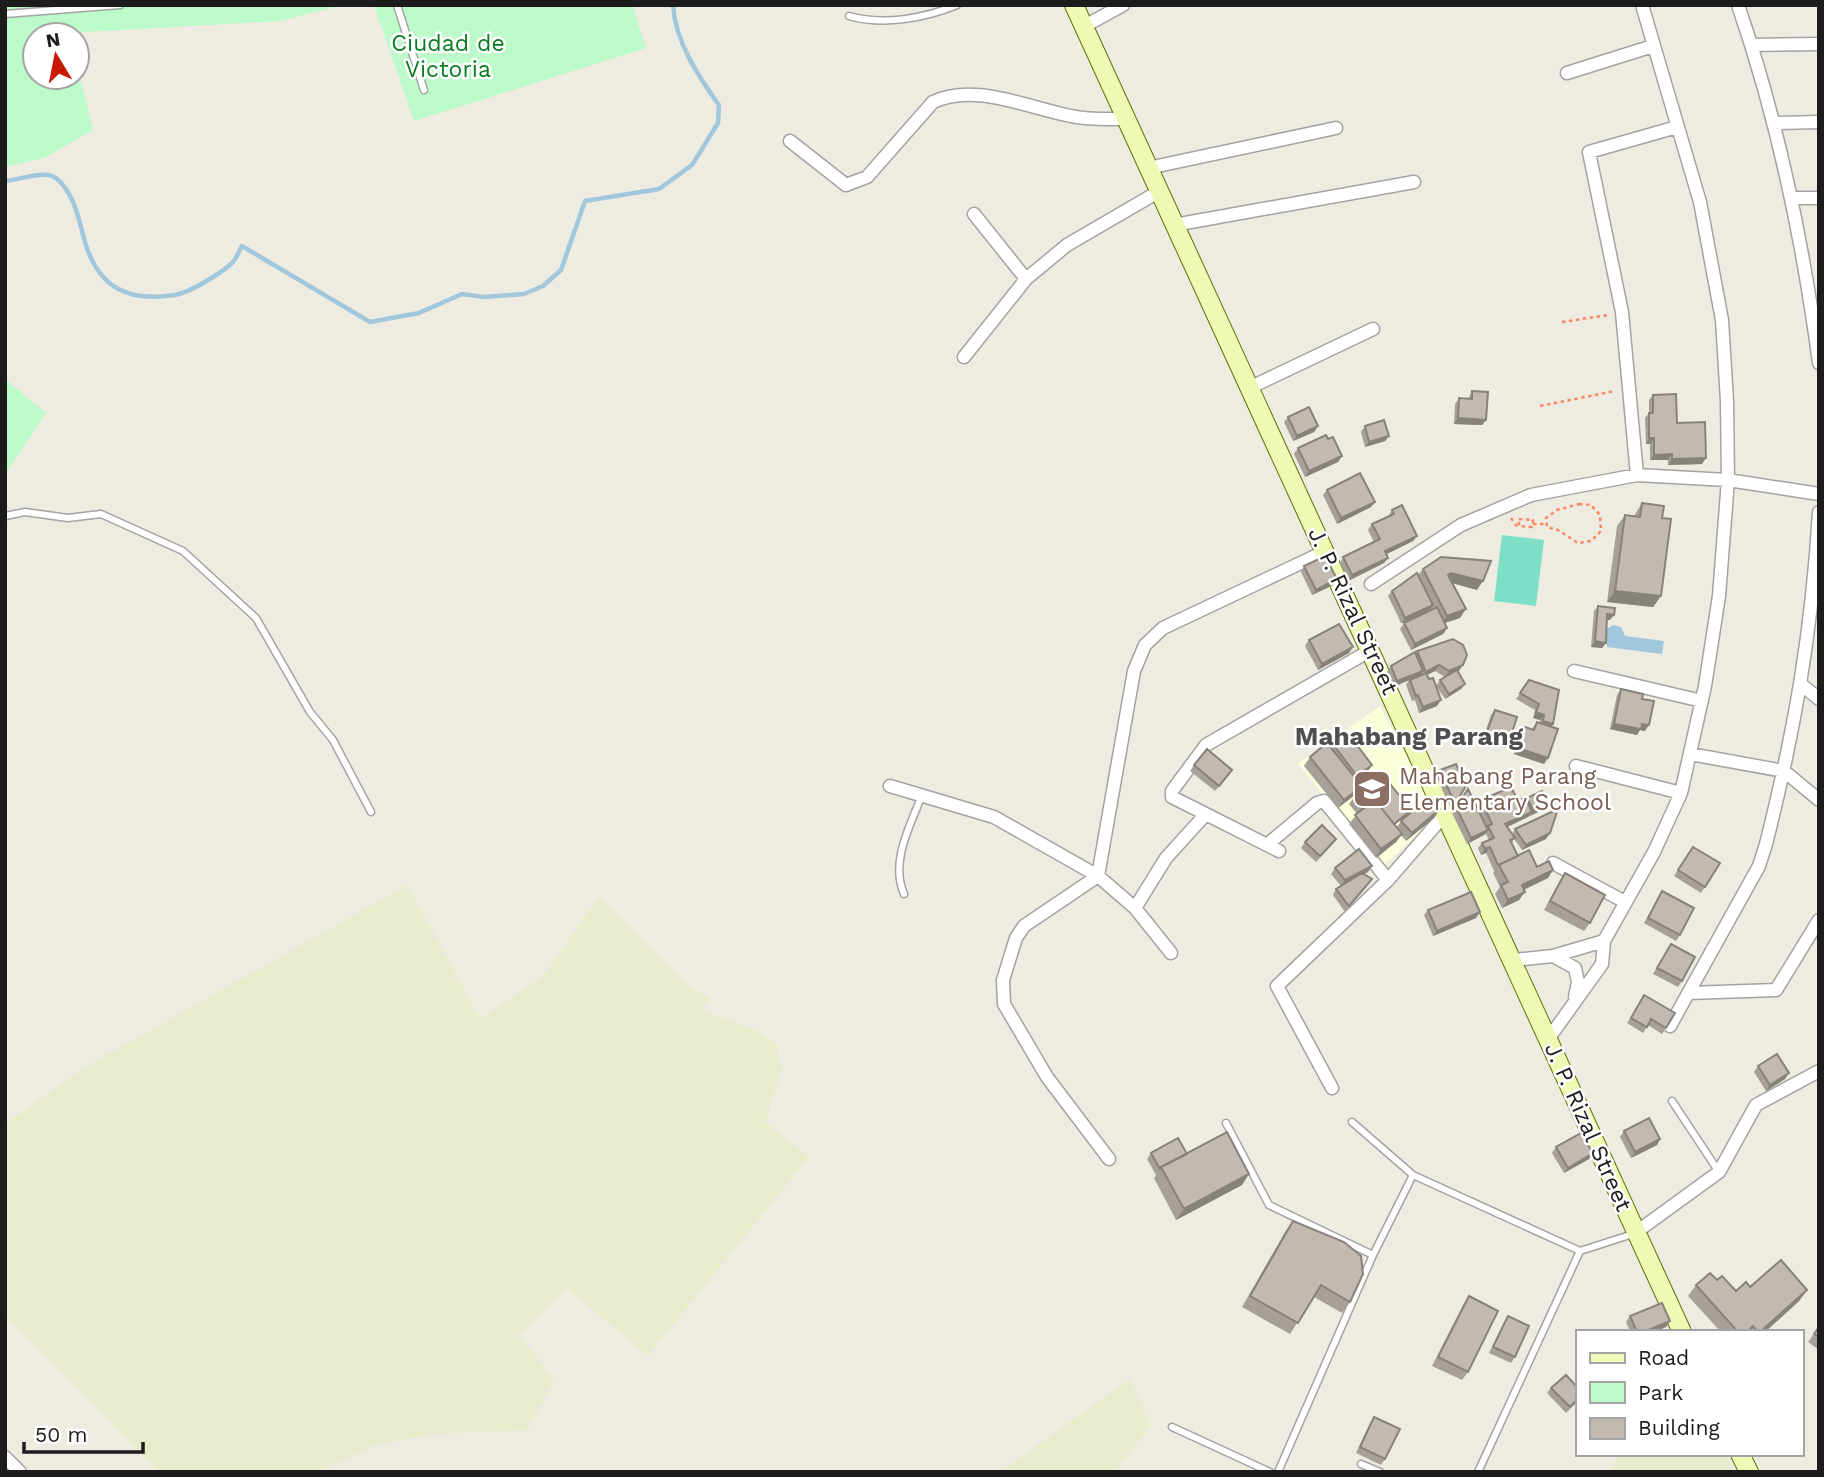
<svg xmlns="http://www.w3.org/2000/svg" width="1824" height="1477" viewBox="0 0 1824 1477" font-family="'Work Sans',sans-serif">
<style>
.education{fill:#faffd9}
.farmland{fill:#e7edcc}
.park{fill:#bcfac9}
.pitch{fill:#7ddfc6}
.water{fill:#a1c7dd}
.lines{fill:none;stroke-linecap:round;stroke-linejoin:round}
.stream{stroke:#a1c7dd;stroke-width:4.5}
.lane-casing{stroke:#a3a3a3;stroke-width:9}
.street-casing{stroke:#a3a3a3;stroke-width:15}
.secondary-casing{stroke:#597303;stroke-width:20}
.path{stroke:#fc8764;stroke-width:2.5;stroke-dasharray:3.5 3.5;stroke-linecap:butt}
.lane{stroke:#fff;stroke-width:6}
.street{stroke:#fff;stroke-width:12}
.secondary{stroke:#edfab3;stroke-width:18}
.wall{fill:#a7a098}
.shaded-wall{fill:#88827c}
.building{fill:#c2bab1;stroke:#88827c;stroke-width:2}
.labels{text-anchor:middle;dominant-baseline:central;stroke-width:5;stroke-linejoin:round;paint-order:stroke}
.park-label{font-size:23px;fill:#097b21;stroke:#fff}
.street-label{font-size:23px;fill:#1c1c1c;stroke:#fff}
.education-label{font-size:23px;fill:#785e54;stroke:#fff;text-anchor:start}
.quarter-label{font-size:26px;font-weight:bold;fill:#4f4f4f;stroke:#fff}
</style>
<rect width="100%" height="100%" fill="#eeebe1"/>
<path class="education" d="M1380,706L1438,815L1382,867L1298,764Z"/>
<path class="farmland" d="M408,885L480,1019L543,976L599,897L683,981L709,998L702,1011L757,1031L776,1044L782,1069L765,1122L809,1157L648,1356L567,1288L520,1335L554,1380L528,1430L433,1434L375,1445L317,1472H159L5,1315V1124L84,1068Z
M1130,1379L1151,1425L1115,1472H1000Z
M1620,1454H1725L1733,1472H1609Z"/>
<path class="park" d="M5,5H344L280,21L35,35V77H77V65L93,130L44,158L5,167Z
M374,5H632L646,48L414,121Z
M5,379L46,413L5,475Z"/>
<path class="pitch" d="M1502,535L1544,540L1536,606L1494,601Z"/>
<path class="water" d="M1613,625L1621,627L1625,636L1664,641L1662,654L1607,647V629Z"/>
<g class="lines">
<path class="stream" d="M5,181C19,180 46,169 57,179C75,194 79,221 85,242C99,289 129,302 175,295C191,292 218,275 231,264C236,260 239,251 242,246L370,322L419,313L462,294L484,297L524,294L543,286L561,270L585,201L659,189L692,165L718,123L719,105C698,76 675,41 673,5"/>
<defs>
<path id="lane" d="M397,5L424,90
M5,14L120,5
M849,16C884,26 925,18 957,5
M5,516L25,512L68,518L101,514L183,551L256,618L310,712L333,740L371,812
M904,894C890,862 910,826 922,795
M1672,1101L1719,1172
M1352,1122L1413,1175L1580,1251L1633,1234
M1226,1123L1269,1205L1373,1255
M1172,1427L1270,1472
M1361,1464L1380,1472
M1278,1472L1373,1255L1413,1175
M1478,1472L1580,1251"/>
<path id="street" d="M1738,5C1778,121 1803,242 1819,363
M1083,27L1123,5
M1752,45L1819,44
M1567,73L1653,46
M1773,123L1819,122
M790,141L846,185L867,177L933,102C974,82 1029,108 1071,116C1089,120 1107,119 1125,119
M1148,168L1336,128
M1791,198H1819
M974,214L1026,279L1067,245L1158,192
M1174,225L1414,182
M964,357L1026,279
M1249,388L1373,329
M1637,475L1622,312L1589,152L1677,127
M1371,584L1461,525L1531,495L1637,475L1728,480L1819,494
M1574,671L1702,701
M1802,685L1819,699
M1690,754L1784,771L1819,800
M1576,766L1681,793
M890,786L994,817L1098,876L1135,908L1171,953
M1268,844L1317,803L1324,801L1388,880L1446,813
M1279,851L1172,797V791L1206,745L1371,650
M1553,863L1625,902
M1135,908L1166,858L1205,815
M1553,956L1575,968L1578,982L1575,997
M1514,960L1553,956L1604,941
M1688,993L1776,990L1819,920
M1670,1026L1759,866L1766,844C1795,729 1812,630 1819,512
M1549,1038L1602,964L1604,941L1654,852L1681,793L1705,686L1719,596L1728,480L1727,401L1722,320L1700,202L1642,5
M1332,1088L1277,986L1388,880
M1109,1159L1047,1077L1004,1004L1003,980L1016,938L1024,926L1098,876L1134,671L1145,645L1163,628L1326,551
M1635,1233L1719,1172L1756,1105L1819,1071
M5,1457L20,1472"/>
<path id="secondary" d="M1074,5L1682,1332
M1740,1454L1749,1472"/>
</defs>
<use href="#lane" class="lane-casing"/>
<use href="#street" class="street-casing"/>
<use href="#secondary" class="secondary-casing"/>
<path class="path" d="M1562,322L1608,315
M1540,406L1615,391
M1579,504L1591,505L1600,515L1601,531L1591,541L1578,543L1558,530L1547,527L1546,518L1557,510Z
M1511,518L1518,528
M1519,519L1533,520L1532,527L1519,526Z
M1533,524H1546"/>
<use href="#lane" class="lane"/>
<use href="#street" class="street"/>
<use href="#secondary" class="secondary"/>
</g>
<path class="wall" d="M1472,391L1486,420L1482,425L1454,424L1455,404L1459,398L1468,399Z
M1653,395L1677,423L1702,464L1668,465V460H1650V444H1646L1645,418L1649,413V400Z
M1288,417L1318,426L1314,432L1293,441L1284,422Z
M1365,426L1389,436L1385,441L1365,447L1361,432Z
M1328,439L1342,456L1338,462L1305,477L1294,454L1298,448Z
M1327,490L1375,502L1371,507L1337,524L1323,495Z
M1642,503L1661,596L1653,607L1607,602L1617,526L1625,515L1634,516Z
M1392,510L1417,536L1413,541L1386,554L1384,563L1348,581L1340,563L1343,557L1374,542L1368,530L1372,524L1388,517Z
M1304,566L1337,579L1333,585L1312,595L1301,572Z
M1423,569L1477,590L1452,583L1460,618L1445,623L1447,628L1443,634L1411,650L1400,629L1404,623L1428,611L1401,623L1388,596L1392,591L1418,575Z
M1598,606L1610,620H1607L1606,643L1602,648L1591,647L1594,611Z
M1309,640L1349,653L1318,670L1305,646Z
M1417,651L1459,671H1458L1465,684L1461,689L1445,699L1436,686L1440,680L1445,677L1435,671L1427,675L1437,706L1419,713L1415,700L1412,701L1406,685L1409,680L1393,687L1387,672L1391,666L1416,653Z
M1529,680L1553,724L1552,727L1544,764L1514,754L1521,733L1525,727L1532,729L1537,722L1540,723V720L1533,718L1535,710L1516,699Z
M1621,689L1642,699L1645,731L1640,730L1637,735L1610,729L1617,695Z
M1495,710L1505,748L1483,740L1491,715Z
M1332,743L1366,774L1357,780L1362,786L1356,794L1338,808L1304,766L1310,757L1330,746Z
M1194,765L1232,770L1215,791L1190,771Z
M1440,770L1466,786L1451,810L1436,775Z
M1468,789L1477,806L1481,800L1518,801L1526,800L1527,798L1544,809L1507,827L1512,834L1515,829L1550,833L1546,839L1522,850L1514,839L1512,843L1518,856L1537,867L1548,878L1524,890L1519,900L1502,908L1495,894L1500,887L1493,873L1495,870L1494,871L1486,853L1481,855L1478,848L1482,843L1489,840L1486,834L1484,835L1467,844L1452,813Z
M1355,796L1370,803L1360,812L1371,802L1373,800L1411,810L1395,825L1397,827L1401,821L1434,818L1406,841L1401,835L1396,842L1376,858L1349,824L1357,814L1349,804Z
M1336,839L1332,845L1316,862L1301,848L1305,842Z
M1693,847L1720,863L1701,893L1674,876Z
M1335,868L1368,872L1364,874L1368,885L1345,912L1333,895L1336,889L1341,886L1331,874Z
M1565,873L1590,923L1584,931L1544,910L1559,882Z
M1662,891L1680,935L1676,941L1644,923Z
M1428,910L1476,918L1433,936L1424,915Z
M1671,944L1682,981L1678,987L1653,974Z
M1641,1001L1666,1028L1662,1034L1648,1025L1643,1033L1627,1023Z
M1758,1066L1785,1079L1766,1091L1754,1072Z
M1624,1131L1660,1139L1657,1145L1631,1158L1620,1137Z
M1556,1147L1589,1159L1564,1173L1552,1153Z
M1151,1153L1187,1154L1242,1185L1176,1220L1154,1178L1156,1175L1147,1159Z
M1293,1221L1350,1302L1342,1313L1314,1297L1290,1334L1242,1307L1285,1232Z
M1717,1280L1736,1291L1750,1287L1807,1290L1799,1301L1765,1332H1721L1688,1296L1696,1285Z
M1469,1296L1468,1372L1462,1380L1432,1366L1463,1305Z
M1508,1316L1515,1357L1511,1363L1489,1353L1504,1322Z
M1630,1316L1670,1321L1666,1327L1654,1332H1630L1626,1322Z
M1819,1327V1350L1808,1342Z
M1577,1387V1402L1566,1413L1547,1393L1551,1388Z
M1374,1417L1385,1459L1381,1465L1356,1453L1370,1423Z"/>
<path class="shaded-wall" d="M1458,418L1486,420L1482,425L1454,424Z
M1318,426L1314,432L1293,441L1297,436Z
M1389,436L1385,441L1365,447L1369,442Z
M1649,438H1654L1650,444H1646Z
M1672,454L1668,460H1650L1654,455Z
M1342,456L1338,462L1305,477L1309,471Z
M1706,458L1702,464L1668,465L1672,459Z
M1375,502L1371,507L1337,524L1341,518Z
M1417,536L1413,541L1381,557L1385,551Z
M1388,558L1384,563L1348,581L1352,575Z
M1451,573L1483,581L1477,590L1445,581L1448,575Z
M1337,579L1333,585L1312,595L1316,590Z
M1615,591L1661,596L1653,607L1607,602Z
M1433,605L1429,611L1401,623L1405,618Z
M1466,609L1460,618L1441,624L1447,616Z
M1607,614L1614,615L1610,620H1603Z
M1447,628L1443,634L1411,650L1415,644Z
M1595,641L1606,643L1602,648L1591,647Z
M1353,647L1349,653L1318,670L1322,664Z
M1439,665L1435,671L1422,677L1426,672Z
M1463,665L1459,671L1445,677L1449,671Z
M1423,671L1419,676L1393,687L1397,681Z
M1465,684L1461,689L1445,699L1449,694Z
M1441,700L1437,706L1419,713L1423,707Z
M1536,712L1544,715L1540,720L1533,718Z
M1543,721L1553,724L1549,730L1539,726Z
M1614,724H1642L1649,725L1645,731L1640,730L1637,735L1610,729Z
M1486,734L1509,742L1505,748L1483,740Z
M1518,748L1548,758L1544,764L1514,754Z
M1372,765L1366,774L1351,784L1357,776Z
M1362,786L1356,794L1338,808L1344,800Z
M1375,795L1370,803L1358,814L1363,805Z
M1548,803L1544,809L1530,816L1534,811Z
M1440,809L1434,818L1406,841L1412,833Z
M1532,812L1528,817L1501,830L1505,824Z
M1488,830L1484,835L1467,844L1471,838Z
M1550,833L1546,839L1522,850L1526,845Z
M1402,834L1396,842L1376,858L1381,849Z
M1490,847L1486,853L1481,855L1485,849Z
M1372,866L1368,872L1341,886L1345,880Z
M1553,870L1548,878L1516,893L1522,885Z
M1525,892L1519,900L1502,908L1508,900Z
M1480,912L1476,918L1433,936L1437,931Z
M1789,1073L1785,1079L1766,1091L1770,1085Z
M1660,1139L1657,1145L1631,1158L1635,1152Z
M1593,1153L1589,1159L1564,1173L1568,1168Z
M1249,1174L1242,1185L1176,1220L1184,1209Z
M1807,1290L1799,1301L1765,1332H1760Z
M1670,1321L1666,1327L1654,1332H1644Z"/>
<path class="building" d="M1472,391L1488,392L1486,420L1458,418L1459,398L1472,399Z
M1676,394L1677,423L1705,422L1706,458L1672,459V454L1654,455V438H1649V413H1653V395Z
M1309,407L1318,426L1297,436L1288,417Z
M1384,420L1389,436L1369,442L1365,426Z
M1326,435L1328,439L1333,437L1342,456L1309,471L1298,448Z
M1360,473L1375,502L1341,518L1327,490Z
M1642,503L1664,506L1662,518L1671,519L1661,596L1615,591L1625,515L1640,517Z
M1402,505L1417,536L1385,551L1388,558L1352,575L1343,557L1380,539L1372,524L1394,514L1392,510Z
M1325,556L1337,579L1316,590L1304,566Z
M1441,557L1491,561L1483,581L1451,573L1448,575L1466,609L1447,616L1423,569Z
M1417,573L1433,605L1405,618L1392,591Z
M1598,606L1615,608L1614,615L1607,614L1606,643L1595,641Z
M1437,607L1447,628L1415,644L1404,623Z
M1339,624L1353,647L1322,664L1309,640Z
M1453,639L1463,645L1467,655L1463,665L1449,671L1439,665L1426,672L1417,651Z
M1415,652L1423,671L1397,681L1391,666Z
M1457,670L1465,684L1449,694L1440,680Z
M1426,673L1429,679L1433,678L1441,700L1423,707L1418,695L1416,696L1410,680Z
M1529,680L1559,690L1553,724L1543,721L1544,715L1536,712L1539,704L1520,693Z
M1621,689L1643,694L1642,699L1654,701L1649,725L1642,724L1641,729L1614,724Z
M1495,710L1517,717L1509,742L1486,734Z
M1537,722L1558,729L1548,758L1518,748L1525,727L1534,730Z
M1347,732L1372,765L1357,776L1332,743Z
M1327,743L1362,786L1344,800L1310,757Z
M1207,749L1232,770L1219,786L1194,765Z
M1456,764L1466,786L1455,804L1440,770Z
M1367,785L1375,795L1363,805L1355,796Z
M1391,785L1411,810L1394,824L1375,800L1374,801L1373,800Z
M1511,787L1518,801L1525,797L1532,812L1505,824L1515,838L1510,840L1518,856L1498,865L1490,847L1485,849L1482,843L1494,838L1488,826L1492,824L1481,800Z
M1468,789L1488,830L1471,838L1456,807Z
M1542,791L1548,803L1534,811L1527,798Z
M1429,797L1440,809L1412,833L1401,821Z
M1375,800L1402,834L1381,849L1355,815Z
M1558,809L1550,833L1526,845L1515,829Z
M1322,825L1336,839L1320,856L1305,842Z
M1693,847L1720,863L1705,887L1678,870Z
M1359,849L1372,866L1345,880L1335,868Z
M1529,850L1537,867L1549,861L1553,870L1522,885L1525,892L1508,900L1501,885L1508,882L1499,865Z
M1362,873L1372,879L1349,906L1336,889Z
M1565,873L1605,895L1590,923L1550,901Z
M1662,891L1694,908L1680,935L1648,918Z
M1471,892L1480,912L1437,931L1428,910Z
M1671,944L1695,957L1682,981L1657,968Z
M1644,995L1675,1013L1666,1028L1651,1019L1647,1027L1631,1018Z
M1777,1054L1789,1073L1770,1085L1758,1066Z
M1649,1118L1660,1139L1635,1152L1624,1131Z
M1227,1132L1249,1174L1184,1209L1161,1167Z
M1581,1133L1593,1153L1568,1168L1556,1147Z
M1178,1138L1187,1154L1161,1167L1160,1169L1151,1153Z
M1293,1221L1344,1242L1361,1256L1363,1274L1350,1302L1321,1285L1298,1323L1250,1296Z
M1781,1260L1807,1290L1760,1332H1758L1753,1326L1747,1332H1738L1696,1285L1710,1273L1717,1280L1722,1276L1736,1291L1746,1282L1750,1287Z
M1469,1296L1498,1311L1468,1372L1438,1357Z
M1662,1303L1670,1321L1644,1332H1637L1630,1316Z
M1508,1316L1529,1326L1515,1357L1493,1347Z
M1819,1327V1337L1814,1334Z
M1566,1375L1577,1387V1400L1570,1407L1551,1388Z
M1374,1417L1400,1429L1385,1459L1360,1447Z"/>
<defs>
<symbol id="school-square" viewBox="-11 -11 22 22"><rect x="-9" y="-9" width="18" height="18" rx="4" fill="#8d6e63" stroke="#fff"/><path d="M0-5L7-2L0 1L-7-2ZM-4 1L0 2.5L4 1V4Q0 6-4 4Z" fill="#fff"/></symbol>
</defs>
<g fill-rule="evenodd">
<use href="#school-square" x="1350" y="767" width="44" height="44"/>
</g>
<g class="labels">
<g class="park-label">
<text x="448" y="43">Ciudad de<tspan x="448" dy="26">Victoria</tspan></text>
</g>
<g class="street-label">
<text transform="translate(1353 611) rotate(65)">J. P. Rizal Street</text>
<text transform="translate(1588 1127) rotate(66)">J. P. Rizal Street</text>
</g>
<g class="education-label">
<text x="1399" y="776">Mahabang Parang<tspan x="1399" dy="26">Elementary School</tspan></text>
</g>
<g class="quarter-label">
<text x="1409" y="736">Mahabang Parang</text>
</g>
</g>
<rect width="1824" height="1477" fill="none" stroke="#1c1c1c" stroke-width="14"/>
<rect x="1576" y="1330" width="228" height="126" fill="#ffffff" stroke="#a4a4a4" stroke-width="2"/>
<rect x="1590" y="1353" width="35" height="10" fill="#edfab3" stroke="#a4a4a4" stroke-width="2"/>
<text x="1638" y="1365" font-size="21" fill="#1c1c1c">Road</text>
<rect x="1590" y="1382" width="35" height="21" fill="#bcfac9" stroke="#a4a4a4" stroke-width="2"/>
<text x="1638" y="1400" font-size="21" fill="#1c1c1c">Park</text>
<rect x="1590" y="1418" width="35" height="21" fill="#c2bab1" stroke="#a4a4a4" stroke-width="2"/>
<text x="1638" y="1435" font-size="21" fill="#1c1c1c">Building</text>
<g transform="translate(56 56) rotate(350)"><circle r="33" fill="#ffffff" stroke="#a4a4a4" stroke-width="2"/>
<path d="M0-5L12 26L0 18L-12 26Z" fill="#c81a00"/>
<text y="-10" font-size="19" font-weight="bold" text-anchor="middle" fill="#1c1c1c">N</text>
</g>
<path d="M24 1442v10h119v-10" fill="none" stroke="#1c1c1c" stroke-width="3.5"/>
<text x="35" y="1442" font-size="21" fill="#1c1c1c" stroke="#ffffff" stroke-width="5" paint-order="stroke">50 m</text>
</svg>
